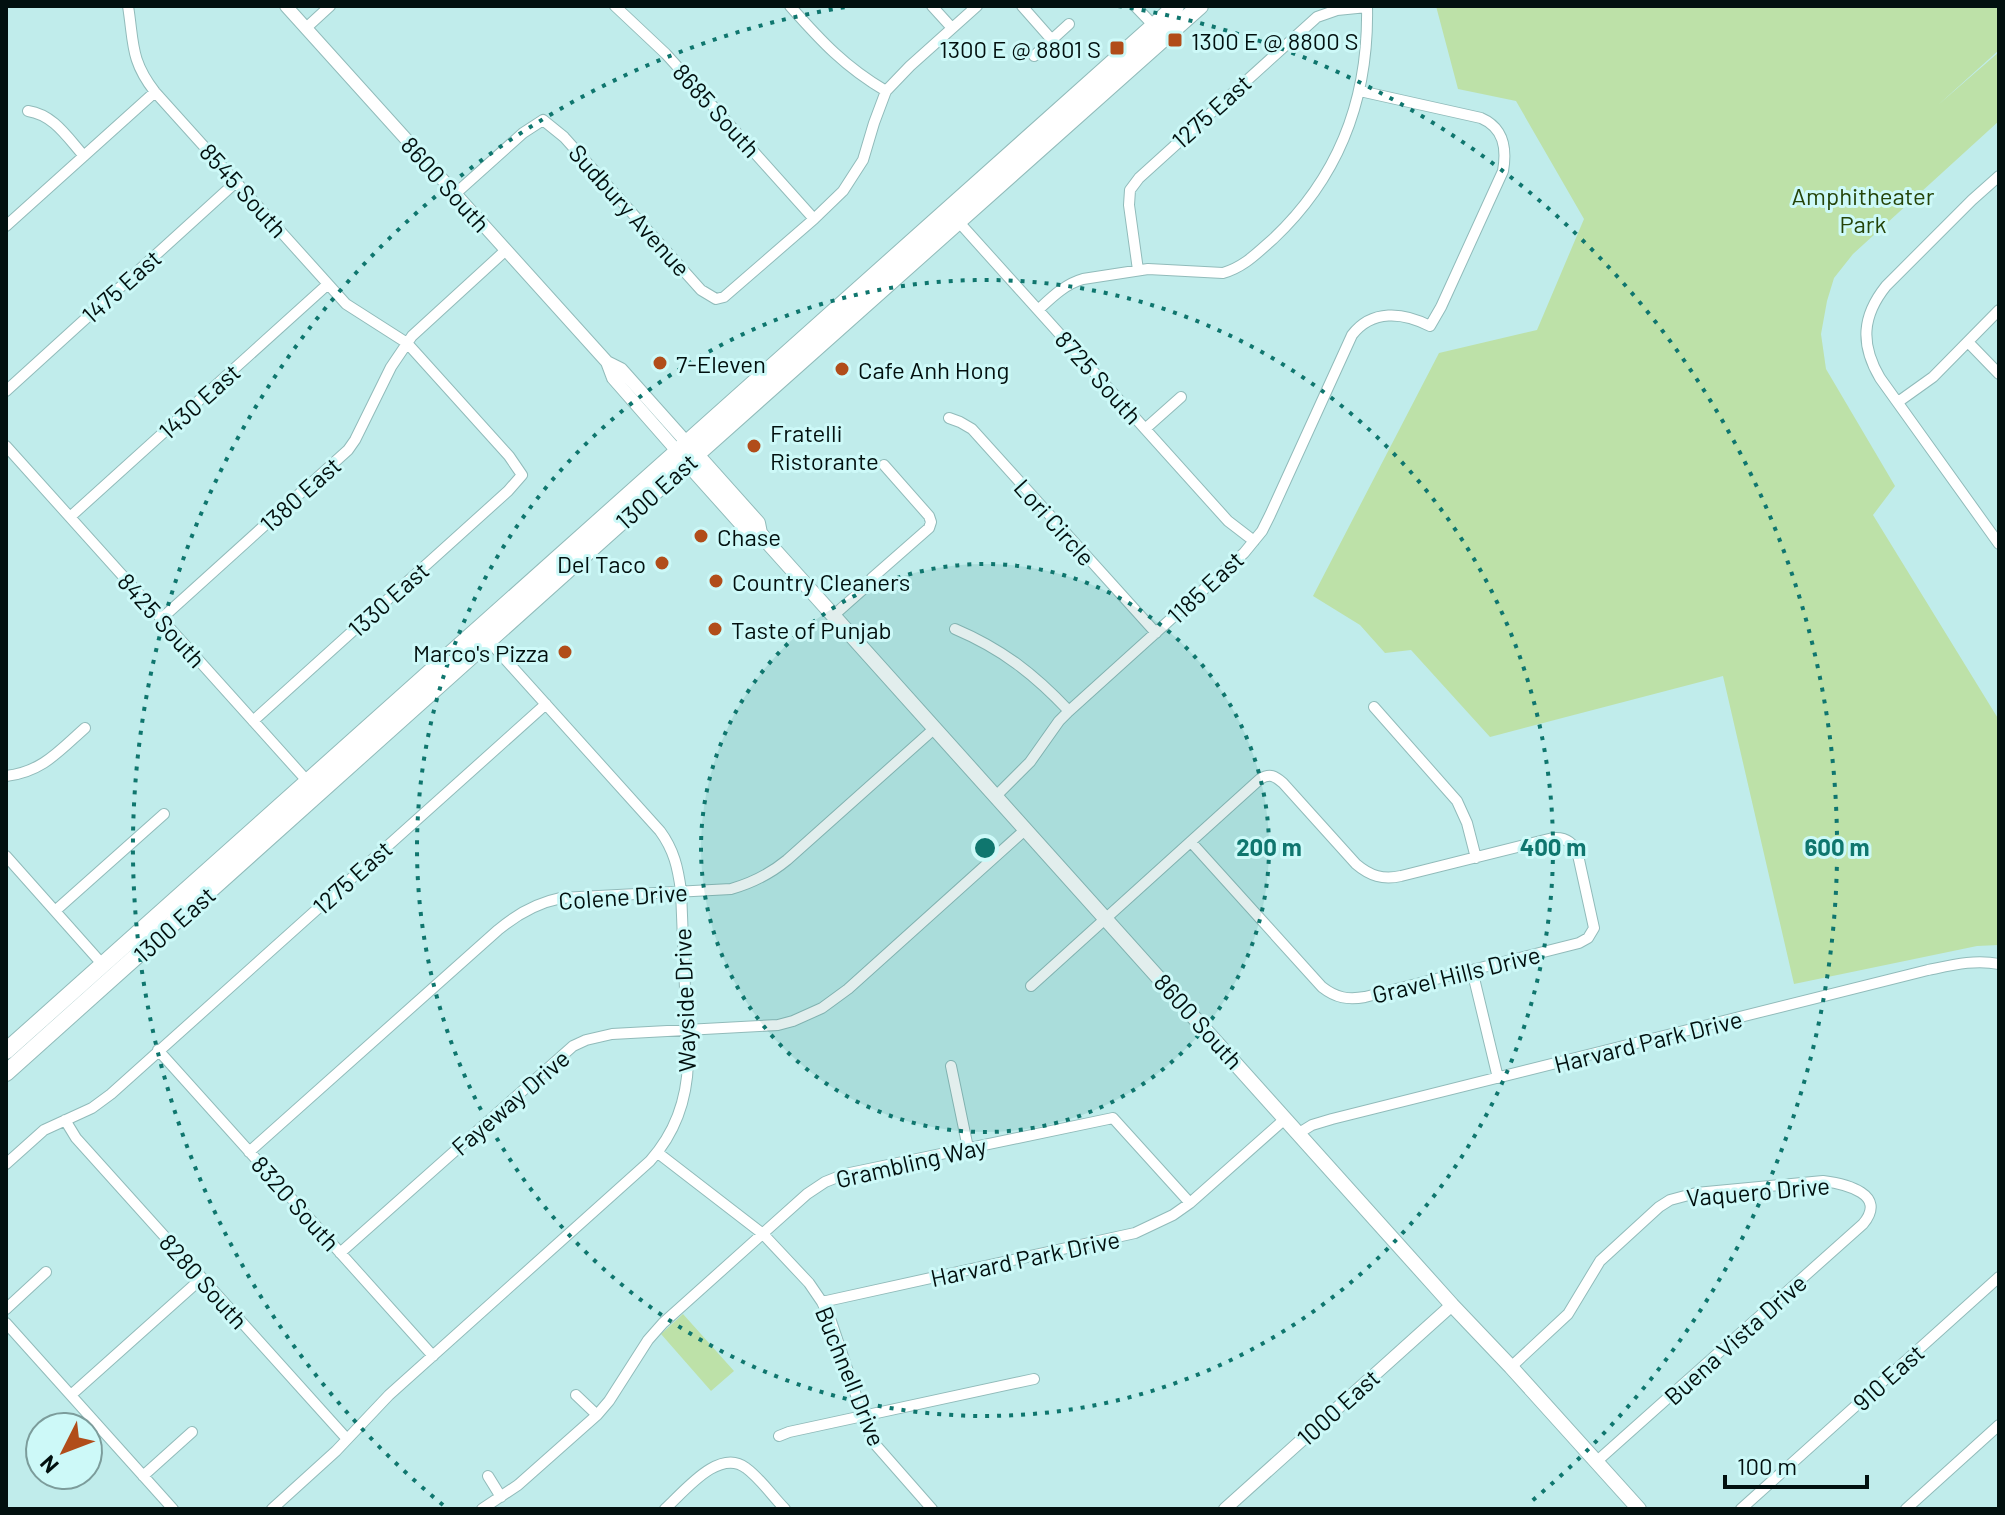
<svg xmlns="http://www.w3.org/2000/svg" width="2005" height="1515" viewBox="0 0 2005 1515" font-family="Barlow,sans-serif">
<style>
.green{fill:#bde1a8}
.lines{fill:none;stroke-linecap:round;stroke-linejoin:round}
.minor-casing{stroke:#91bbba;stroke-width:12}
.tertiary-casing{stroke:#91bbba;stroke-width:14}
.secondary-casing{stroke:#91bbba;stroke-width:16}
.primary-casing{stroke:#91bbba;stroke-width:18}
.minor{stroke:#fff;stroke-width:10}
.tertiary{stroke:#fff;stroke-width:12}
.secondary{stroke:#fff;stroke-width:14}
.primary{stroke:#fff;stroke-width:16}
.ring{fill:none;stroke:#0f766e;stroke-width:4;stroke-dasharray:4 8}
.poi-dot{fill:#b14d1a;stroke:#cdf9f8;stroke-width:3}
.labels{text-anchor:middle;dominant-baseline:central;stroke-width:6;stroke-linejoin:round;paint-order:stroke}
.poi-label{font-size:24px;fill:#02100f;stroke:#cdf9f8;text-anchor:start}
.street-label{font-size:24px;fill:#02100f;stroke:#cdf9f8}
.park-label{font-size:24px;fill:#254409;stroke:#cdf9f8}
.centre{fill:#0f766e;stroke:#cdf9f8;stroke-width:4}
.ring-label{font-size:24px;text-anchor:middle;font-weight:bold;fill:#0f766e;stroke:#cdf9f8;stroke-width:6;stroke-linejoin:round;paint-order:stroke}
</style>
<rect width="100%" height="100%" fill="#c0eceb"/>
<path class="green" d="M1436,6H1999V50L1938,105L1999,52V121L1853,254L1834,278L1827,301L1821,334L1826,369L1895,486L1873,515L1999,720V945L1977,946L1794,984L1723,676L1490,737L1411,650L1385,653L1360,625L1313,596L1439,353L1537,330L1584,219L1516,101L1458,89Z
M683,1314L734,1371L711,1391L661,1334Z"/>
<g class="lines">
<defs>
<path id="minor" d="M128,6C134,43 130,60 155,92L346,304L407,343L509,456L522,475L508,491L253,721
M615,6L666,54L814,219
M790,6C821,41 845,67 886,91
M932,6L952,28
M1022,6L1052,40
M1135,6L1158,30
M306,28L330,6
M1034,56L1069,24
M28,111C54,115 67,137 84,156
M1999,176L1972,200L1886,286C1862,316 1860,344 1880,378L1999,544
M455,194L523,133L543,120L564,137L701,290L716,299L724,297L814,219L843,191L863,160L874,123L886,91L910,66L977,6
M957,220L1228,521L1254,541
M6,226L155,92
M1138,270L1129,205L1130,190L1139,178L1317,17L1337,10L1367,7
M1038,310C1052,297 1065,284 1083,279L1148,269L1223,273C1244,267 1257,253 1273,239C1340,176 1369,97 1367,6
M1968,342L1999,374
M6,391L236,182
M1898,402L1933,377L1999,310
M949,418L960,422L972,429L1156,633
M1145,429L1181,397
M6,446L309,783
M70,517L328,284
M834,615L869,584L872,578L929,528L931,522L929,516L884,465
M161,619L348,450L355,440L391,367L412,336L506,250
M955,629C1002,649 1034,674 1069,711
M1374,707L1457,801L1467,823L1476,858
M6,776C42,772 59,751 85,728
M996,796L1030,762L1059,721L1069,711L1244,553L1262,531L1270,515L1352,335C1372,309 1403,312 1430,326L1441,307L1503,171C1507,148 1504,128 1481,118L1360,91
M6,856L103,965
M55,911L164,814
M1472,970L1498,1078
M1031,986L1260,779C1270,773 1275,776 1283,783L1356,864C1370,876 1383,880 1401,876L1553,838C1566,837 1574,843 1578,855L1594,928L1588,938L1579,943L1365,997C1348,1000 1336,998 1322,987L1191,842
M158,1050L433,1356
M951,1066L968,1148
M65,1120L76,1138L347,1439
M1299,1133L1312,1125L1332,1119L1928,970C1952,965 1975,959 1999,964
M249,1152L498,930C517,914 536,903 561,898L731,889C752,883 770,874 787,860L935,728
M658,1153L763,1234L809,1283L822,1302L831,1321L863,1416L874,1443L932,1509
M6,1164L44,1130L92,1108L111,1094L546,704
M340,1253L573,1046L586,1040L612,1034L778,1025L793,1021L822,1008L848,989L1026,829
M822,1302L1135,1233L1173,1215L1190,1203L1286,1118
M6,1309L46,1272
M6,1323L173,1509
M1511,1367L1568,1314L1600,1261L1659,1207L1670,1200L1696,1193L1823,1181C1846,1184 1888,1194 1863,1224L1596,1462
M71,1395L202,1278
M576,1395L597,1415
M779,1436L789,1432L1034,1379
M143,1476L192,1432
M488,1476L501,1497
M272,1509L336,1451L389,1395L650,1161C676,1132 687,1100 688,1062L681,891C678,868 674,850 660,831L487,639
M482,1509L518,1485L597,1415L609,1401L648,1340L663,1323L807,1194L825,1182L845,1174L1113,1118L1190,1203
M665,1509C684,1492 719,1447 746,1468C761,1479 772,1496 785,1509
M1741,1509L1999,1277
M1906,1509L1999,1425"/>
<path id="tertiary" d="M286,6L607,362L621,369L687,443
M607,362L613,378L677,451
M1225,1509L1452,1305"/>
<path id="secondary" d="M691,448L758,523L760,533L770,545L1452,1305L1511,1367L1639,1509
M680,455L748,531L760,533"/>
<path id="primary" d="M6,1051L1176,6
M6,1073L697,454L1200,6"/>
</defs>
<use href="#minor" class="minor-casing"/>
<use href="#tertiary" class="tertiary-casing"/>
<use href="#secondary" class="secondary-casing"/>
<use href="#primary" class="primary-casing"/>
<use href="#minor" class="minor"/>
<use href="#tertiary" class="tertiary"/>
<use href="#secondary" class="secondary"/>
<use href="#primary" class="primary"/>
</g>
<circle cx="985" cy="848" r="284" fill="#0f766e" fill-opacity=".12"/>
<g class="ring">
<circle cx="985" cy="848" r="284"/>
<circle cx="985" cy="848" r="568"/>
<path d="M443 1505A852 852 0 0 1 852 6M1118 6A852 852 0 0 1 1527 1505"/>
</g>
<g class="poi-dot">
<rect x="1167" y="32" width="16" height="16" rx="4"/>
<rect x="1109" y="40" width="16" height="16" rx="4"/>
<circle cx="660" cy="363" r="8"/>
<circle cx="842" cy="369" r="8"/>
<circle cx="754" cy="446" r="8"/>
<circle cx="701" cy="536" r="8"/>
<circle cx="662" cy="563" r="8"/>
<circle cx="716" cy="581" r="8"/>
<circle cx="715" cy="629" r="8"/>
<circle cx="565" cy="652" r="8"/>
</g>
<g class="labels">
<g class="poi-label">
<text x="1191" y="40">1300 E @ 8800 S</text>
<text x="1101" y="48" text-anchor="end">1300 E @ 8801 S</text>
<text x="676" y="363">7-Eleven</text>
<text x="858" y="369">Cafe Anh Hong</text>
<text x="770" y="432">Fratelli<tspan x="770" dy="28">Ristorante</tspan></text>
<text x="717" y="536">Chase</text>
<text x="646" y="563" text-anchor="end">Del Taco</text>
<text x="732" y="581">Country Cleaners</text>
<text x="731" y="629">Taste of Punjab</text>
<text x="549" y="652" text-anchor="end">Marco's Pizza</text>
</g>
<g class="street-label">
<text transform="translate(717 110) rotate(48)">8685 South</text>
<text transform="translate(1211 111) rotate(-42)">1275 East</text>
<text transform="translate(446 184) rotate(48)">8600 South</text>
<text transform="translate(244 190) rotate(48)">8545 South</text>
<text transform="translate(630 210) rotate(48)">Sudbury Avenue</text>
<text transform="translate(121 286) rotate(-42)">1475 East</text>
<text transform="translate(1099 377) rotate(48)">8725 South</text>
<text transform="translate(199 401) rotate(-42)">1430 East</text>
<text transform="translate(656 491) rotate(-42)">1300 East</text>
<text transform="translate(300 494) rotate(-42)">1380 East</text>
<text transform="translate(1055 522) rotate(48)">Lori Circle</text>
<text transform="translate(1205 587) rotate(-43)">1185 East</text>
<text transform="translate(388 599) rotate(-42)">1330 East</text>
<text transform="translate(162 620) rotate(48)">8425 South</text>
<text transform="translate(352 877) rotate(-42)">1275 East</text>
<text transform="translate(623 896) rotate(-4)">Colene Drive</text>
<text transform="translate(174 924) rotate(-42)">1300 East</text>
<text transform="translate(1456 974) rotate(-14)">Gravel Hills Drive</text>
<text transform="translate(684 1000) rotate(-92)">Wayside Drive</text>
<text transform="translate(1199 1021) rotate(48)">8600 South</text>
<text transform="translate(1648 1041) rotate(-14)">Harvard Park Drive</text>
<text transform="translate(510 1102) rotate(-41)">Fayeway Drive</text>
<text transform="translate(911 1162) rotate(-13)">Grambling Way</text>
<text transform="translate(1758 1191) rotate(-5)">Vaquero Drive</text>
<text transform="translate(296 1203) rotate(48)">8320 South</text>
<text transform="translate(1025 1258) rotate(-12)">Harvard Park Drive</text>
<text transform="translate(204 1281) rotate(48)">8280 South</text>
<text transform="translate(1735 1339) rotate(-42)">Buena Vista Drive</text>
<text transform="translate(851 1376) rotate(68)">Buchnell Drive</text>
<text transform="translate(1888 1377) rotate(-42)">910 East</text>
<text transform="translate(1338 1407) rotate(-42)">1000 East</text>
</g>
<g class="park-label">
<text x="1863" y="195">Amphitheater<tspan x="1863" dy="28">Park</tspan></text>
</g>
</g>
<circle cx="985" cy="848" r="12" class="centre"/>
<g class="ring-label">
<text x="1269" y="856">200 m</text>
<text x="1553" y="856">400 m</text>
<text x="1837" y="856">600 m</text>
</g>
<rect width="2005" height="1515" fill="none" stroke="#02100f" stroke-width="16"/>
<g transform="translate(64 1451) rotate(228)"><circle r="38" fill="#cdf9f8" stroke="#7c9c9b" stroke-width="2"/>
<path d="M0-6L14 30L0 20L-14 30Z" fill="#b14d1a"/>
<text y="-12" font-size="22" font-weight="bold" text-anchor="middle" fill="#02100f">N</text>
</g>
<path d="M1725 1475v12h142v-12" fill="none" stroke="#02100f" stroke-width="4"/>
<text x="1737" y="1475" font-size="24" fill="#02100f" stroke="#cdf9f8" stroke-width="6" paint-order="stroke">100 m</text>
</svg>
